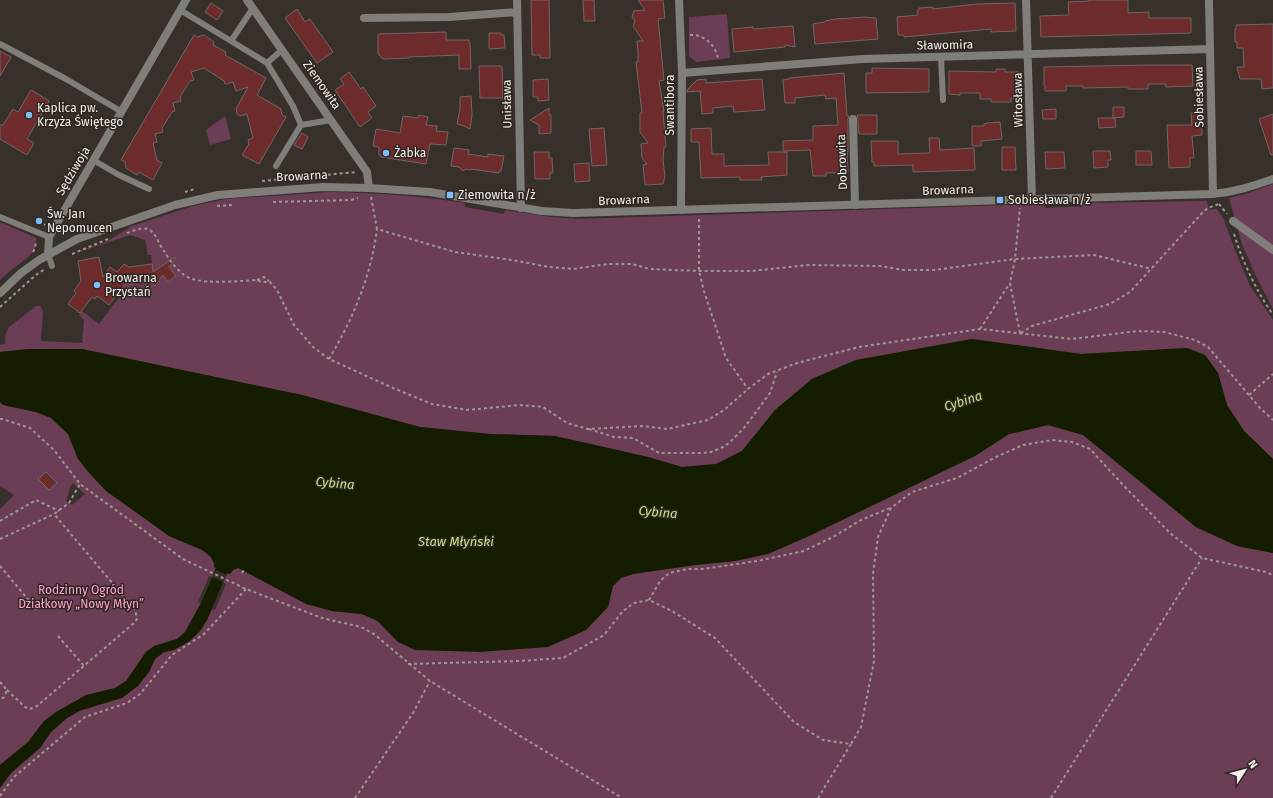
<svg xmlns="http://www.w3.org/2000/svg" width="1273" height="798" viewBox="0 0 1273 798" font-family="'Fira Sans',sans-serif">
<style>
.green{fill:#6c3e56;fill-rule:evenodd}
.water{fill:#151d00}
.pier{fill:#38302b}
.building{fill:#6d2b2c;stroke:#716665}
.lines{fill:none;stroke-linecap:round;stroke-linejoin:round}
.path{stroke:#9e9793;stroke-width:2;stroke-dasharray:3 3;stroke-linecap:butt}
.service{stroke:#7f7e7a;stroke-width:6}
.pedestrian{stroke:#7f7e7a;stroke-width:8}
.minor{stroke:#7f7e7a;stroke-width:8}
.tertiary{stroke:#7f7e7a;stroke-width:8}
.poi-dot{fill:#7fbdf9;stroke:#2e2621;stroke-width:1.5}
.labels{text-anchor:middle;dominant-baseline:central;stroke-width:3;stroke-linejoin:round;paint-order:stroke}
.street-label{font-size:12px;fill:#f4efec;stroke:#2e2621}
.poi-label{font-size:12px;fill:#f4efec;stroke:#2e2621;text-anchor:start}
.park-label{font-size:12px;fill:#ffa2d1;stroke:#2e2621}
.water-label{font-size:13px;font-style:italic;fill:#c6e283;stroke:#2e2621}
</style>
<rect width="100%" height="100%" fill="#38302b"/>
<path class="green" d="M727,14L730,58L696,62L689,56V17Z
M225,116L231,139L210,145L206,130Z
M1273,184V309L1256,276L1242,244L1229,198L1246,194Z
M331,192C376,193 420,196 465,203V207L504,214L505,210L551,217L578,219L1044,204L1045,208L1082,206V203L1207,201L1209,210L1217,209L1223,218L1235,250L1250,286L1273,320V459L1244,431L1227,405L1218,373L1205,355L1187,348L1081,354L972,339L856,360L812,379L775,410L742,451L717,464L682,467L648,457L555,436L490,434L420,427L302,395L82,349H28L0,352V345L5,344V336L9,327L36,306H40L43,311L41,341L82,343L84,320L79,315L82,311L99,324L121,295L114,289L122,284L148,280L155,286L161,278L153,273L151,255H148L145,240L130,235L82,251H78L104,243L129,228V227L193,206L226,199Z
M0,222L36,238C36,241 37,245 35,248C32,257 8,271 0,280Z
M0,402L3,405L36,412L51,418L68,434L78,459L169,536L202,550L211,557L216,568L212,577L209,576L198,602L201,603L185,632L177,639L154,646L146,652L126,681L115,688L86,695L44,721L28,742L0,765V509L14,495L0,486ZM73,483L85,494L72,505L66,501L71,485Z
M1048,425L1083,435L1196,527L1237,546L1273,553V798H0V788L11,773L40,748L51,732L67,718L149,672L155,659L164,652L174,650L207,620L212,609L215,610L226,584L223,582C228,572 232,565 244,570L332,611L362,614L377,621L398,642L608,607L613,586L621,578L633,574L695,565L735,561L768,554L809,536L975,456L1009,434Z"/>
<path class="water" d="M972,339L1081,354L1187,348L1205,355L1218,373L1227,405L1244,431L1273,459V553L1237,546L1196,527L1083,435L1048,425L1009,434L975,456L809,536L768,554L735,561L695,565L633,574L621,578L613,586L608,607L586,630L548,647L480,652L415,650L398,642L378,621L362,614L332,611L306,604L238,568L233,570L230,574L227,573L207,620L201,630L190,641L174,650L164,652L155,659L149,672L138,686L122,698L79,711L67,718L51,732L40,748L11,773L0,788V765L28,742L44,721L56,712L86,695L115,688L126,681L146,652L154,646L177,639L185,632L201,603L216,568L214,567V563L211,557L202,550L169,536L106,491L90,474L78,459L68,434L51,418L36,412L3,405L0,402V352L28,349H82L302,395L420,427L490,434L555,436L648,457L682,467L716,464L742,451L775,410L812,379L856,360Z"/>
<path class="pier" d="M216,570L227,575L223,582L212,577Z"/>
<path class="building" d="M531,0H549L550,58H540V55H532Z
M583,0H594L595,21H584Z
M638,0H663L665,18L658,19L664,80L659,81L664,111H663L666,147H664L663,160L665,176L663,184L645,185L643,165L647,164L642,158L641,144L648,143L640,132V113H642L636,62H638V52L637,41H643L633,26L635,21L632,17L634,11L645,10Z
M1090,0H1128V13L1149,12V18H1191V33L1041,37L1040,16L1069,15L1068,2L1090,1Z
M211,3L223,11L217,20L205,12Z
M1015,3L1016,31L991,32V29L904,37V35H898L897,17L918,15L917,11L919,10V8L933,7V9L977,4Z
M297,9L305,22L310,19L333,52L317,63L285,18Z
M865,17L876,18L878,39L815,44L813,24L825,22V21L835,19Z
M1273,24V88L1262,89L1261,79H1240L1237,67H1244L1243,48H1237V42H1235V29H1236V25Z
M793,26L795,47L785,45V47L734,52L732,29L753,27V29Z
M446,32V40H469V42H470L471,69H459V55L409,57V58L383,59L378,54V34Z
M489,33H501V35H504L505,48L489,49Z
M194,35L197,37L204,35L214,42L213,45L226,52L225,55L266,78L257,95L281,109L282,115L286,117L259,164L242,155L249,144L248,140L253,138L247,114L240,116L237,114L236,109L248,87L236,91L233,82L225,84L224,81L204,68L191,72L194,80L190,81L180,97L181,101L173,103L175,111L172,112L162,128L163,132L155,134L157,142L153,143L157,160L162,163L153,180L139,172L137,175L126,168L125,162L121,160Z
M0,51L11,57L0,76Z
M1150,65H1192L1193,86L1166,87V84H1148V89H1128V87L1083,88V86H1066V91H1045V86H1044V67Z
M479,66H502L503,98H480Z
M872,68L929,69V92L866,93V73H872Z
M996,69H1005V72H1018L1017,98H1011V102H991V99H980V93H960V95L949,94V71L996,72Z
M349,72L361,89L363,87L376,106L368,112L372,118L360,127L335,90L344,84L340,79Z
M844,73L847,116H849L848,119V152H847L848,172L826,173V176H813L810,150L783,151V141L813,140V126L838,125L836,98L826,99L825,95L795,98V103H785L783,80L789,79V78Z
M548,79L549,100L538,101V97H533V80Z
M706,79V83L762,79L765,110L734,112L733,106L713,108V113L702,114L700,91L687,92V90L697,80Z
M31,90L49,101L27,139L34,143L27,155L0,139V125H3L13,109L18,112Z
M471,96L472,115L470,129L464,126L457,124L460,109V97Z
M1113,107H1124V117L1113,118Z
M549,108V115H551V133L539,134V125L530,120Z
M1056,109V119H1043L1042,110Z
M1201,112L1202,135L1192,136L1194,158H1190V167L1169,168L1167,125H1192L1191,113Z
M1273,114V155H1271L1259,119Z
M419,115L428,117L426,125L437,126L436,131L448,132L446,145L430,144L426,164L381,157L379,154V147L373,146L376,129L400,133L403,116L418,118Z
M857,115H877V134H859L858,119Z
M1098,118H1115L1116,127L1099,128Z
M1000,122L1002,139L981,141V146H972V126H984V124L987,123Z
M604,128L607,165L592,166L589,129Z
M711,128L712,154H724V166L769,165L768,152H787V175L761,177L762,180H740V177L701,178L699,142H691V129Z
M302,133L308,137L302,149L294,145Z
M929,138H939L940,150L974,148L975,170L913,172V165L874,166V162H872L871,141H898V154L930,153Z
M1002,147H1015L1016,170H1002Z
M454,148L469,150L468,154L488,157V154L504,156L501,171H499V173L471,169V170L466,169L463,171L459,167L451,166Z
M1093,151H1110L1111,160H1108V167L1094,168Z
M1136,151H1151L1152,165H1136Z
M534,152H549V158H552L553,173H550V179H535Z
M1045,152H1064L1065,168L1046,169Z
M589,163L590,181L575,182L574,164Z
M99,257L103,277L110,267L117,272L124,264L129,267L152,264L153,272L175,257L176,258L169,267L176,276L168,282L163,275L155,286L148,280L125,284L109,305L97,296L95,299L92,297L80,313L68,304L76,293L74,291L81,281L78,261Z
M46,472L57,483L49,490L38,479Z"/>
<g class="lines">
<path class="path" d="M690,35C704,34 717,46 718,60
M262,181L356,172
M185,192L195,189
M371,197L377,229L455,252L512,260L549,267L573,269L608,264H632L650,269L699,271H752L808,265L880,266L904,270H934L1015,259L1094,255L1152,269
M273,202L351,200L358,198
M1219,204L1227,214
M217,206L233,205
M699,219V271L704,291L726,358L748,389
M39,221L45,225
M127,233C133,231 141,227 148,229C156,232 159,245 164,251C170,261 180,275 192,279C209,284 239,281 257,280L261,282H270L277,290L294,325L313,347L329,359L393,388L432,404L467,410L520,405L543,407L567,423L588,429L643,426L667,429L708,420L724,410L748,389L768,374L797,363L859,347L980,329L1072,339L1138,331L1164,332L1195,340L1208,347L1260,408L1273,420
M1234,234C1243,263 1256,290 1273,315
M33,252L35,248L36,241
M72,254L108,239
M257,280L264,277L269,281
M0,307L36,275L45,269
M980,329L1010,283
M1020,333L1010,283L1015,259L1020,208
M1021,333L1032,326L1110,304L1130,292L1203,212L1208,208L1219,204
M329,359C353,319 371,276 377,229
M1249,395L1273,374
M0,419H2L30,428L54,450L80,484L183,559L246,589L322,618L361,627L374,634L430,681L622,798
M589,429L614,437L633,438L659,453H701L711,452L723,447L729,443L744,428L770,393L777,372
M0,521L36,500L59,511
M0,539L54,514L69,503L80,484
M0,566L37,610
M242,573L244,570
M649,600L660,581L669,573L688,569H703L757,561L804,551L833,537L861,520L890,508
M58,636L84,666
M408,664L519,661L563,658L604,635L623,611L634,603L649,600L672,611L715,638L794,722L823,740L851,744L861,727L874,661L873,574L878,537L891,508L912,492L957,478L994,458L1023,445L1052,440L1072,442L1090,449L1124,486L1170,533L1202,558L1266,572L1273,575
M0,682L7,690L4,697L0,700
M7,690L25,707L30,709L37,706L134,623L137,619L135,610L54,514
M0,796L14,777L85,717L127,703L140,694L172,655L204,634L246,589
M355,798L413,713L430,681
M818,798L851,744
M1051,798L1202,558"/>
<path class="service" d="M180,10L231,41L253,8
M231,41L267,63L282,50
M0,44L66,79L122,112
M941,57L943,100
M267,63L293,106L301,125L331,120
M93,160L119,175L149,189
M276,166L301,125
M0,217L49,237
M48,254L52,266"/>
<path class="pedestrian" d="M1233,221L1273,250"/>
<path class="minor" d="M247,0L367,172L369,188
M517,0L521,208
M679,0L682,73L681,210
M1026,0L1032,199
M1209,0L1213,194
M364,18L449,17L517,12
M682,73L863,59L1210,49
M853,119L855,205
M48,254L49,237L186,0"/>
<path class="tertiary" d="M0,293L21,273L39,260L77,239L175,205L218,195L323,187L369,188L430,192L542,211L573,213L1213,194C1235,192 1253,186 1273,179"/>
</g>
<g class="poi-dot">
<circle cx="29" cy="115" r="4"/>
<circle cx="386" cy="153" r="4"/>
<rect x="446" y="191" width="8" height="8" rx="2"/>
<rect x="996" y="196" width="8" height="8" rx="2"/>
<circle cx="39" cy="221" r="4"/>
<circle cx="97" cy="285" r="4"/>
</g>
<g class="labels">
<g class="street-label">
<text transform="translate(945 45) rotate(-1)">Sławomira</text>
<text transform="translate(322 85) rotate(55)">Ziemowita</text>
<text transform="translate(1199 97) rotate(-91)">Sobiesława</text>
<text transform="translate(1018 100) rotate(-91)">Witosława</text>
<text transform="translate(507 104) rotate(-91)">Unisława</text>
<text transform="translate(670 105) rotate(-90)">Swantibora</text>
<text transform="translate(842 162) rotate(-92)">Dobrowita</text>
<text transform="translate(73 171) rotate(-59)">Sędziwoja</text>
<text transform="translate(302 176) rotate(-3)">Browarna</text>
<text transform="translate(948 190) rotate(-2)">Browarna</text>
<text transform="translate(624 200) rotate(-2)">Browarna</text>
</g>
<g class="poi-label">
<text x="37" y="108">Kaplica pw.<tspan x="37" dy="14">Krzyża Świętego</tspan></text>
<text x="394" y="153">Żabka</text>
<text x="458" y="195">Ziemowita n/ż</text>
<text x="1008" y="200">Sobiesława n/ż</text>
<text x="47" y="214">Św. Jan<tspan x="47" dy="14">Nepomucen</tspan></text>
<text x="105" y="278">Browarna<tspan x="105" dy="14">Przystań</tspan></text>
</g>
<g class="park-label">
<text x="81" y="590">Rodzinny Ogród<tspan x="81" dy="14">Działkowy „Nowy Młyn”</tspan></text>
</g>
<g class="water-label">
<text transform="translate(963 401) rotate(-18)">Cybina</text>
<text transform="translate(335 483) rotate(5)">Cybina</text>
<text transform="translate(658 512) rotate(5)">Cybina</text>
<text x="456" y="541">Staw Młyński</text>
</g>
</g>
<g transform="translate(1245 770) rotate(54)" stroke="#2e2621" stroke-width="3" paint-order="stroke">
<path d="M0-3L7 15L0 10L-7 15Z" fill="#f4efec"/>
<text y="-6" font-size="11" font-weight="bold" text-anchor="middle" fill="#f4efec">N</text>
</g>
</svg>
